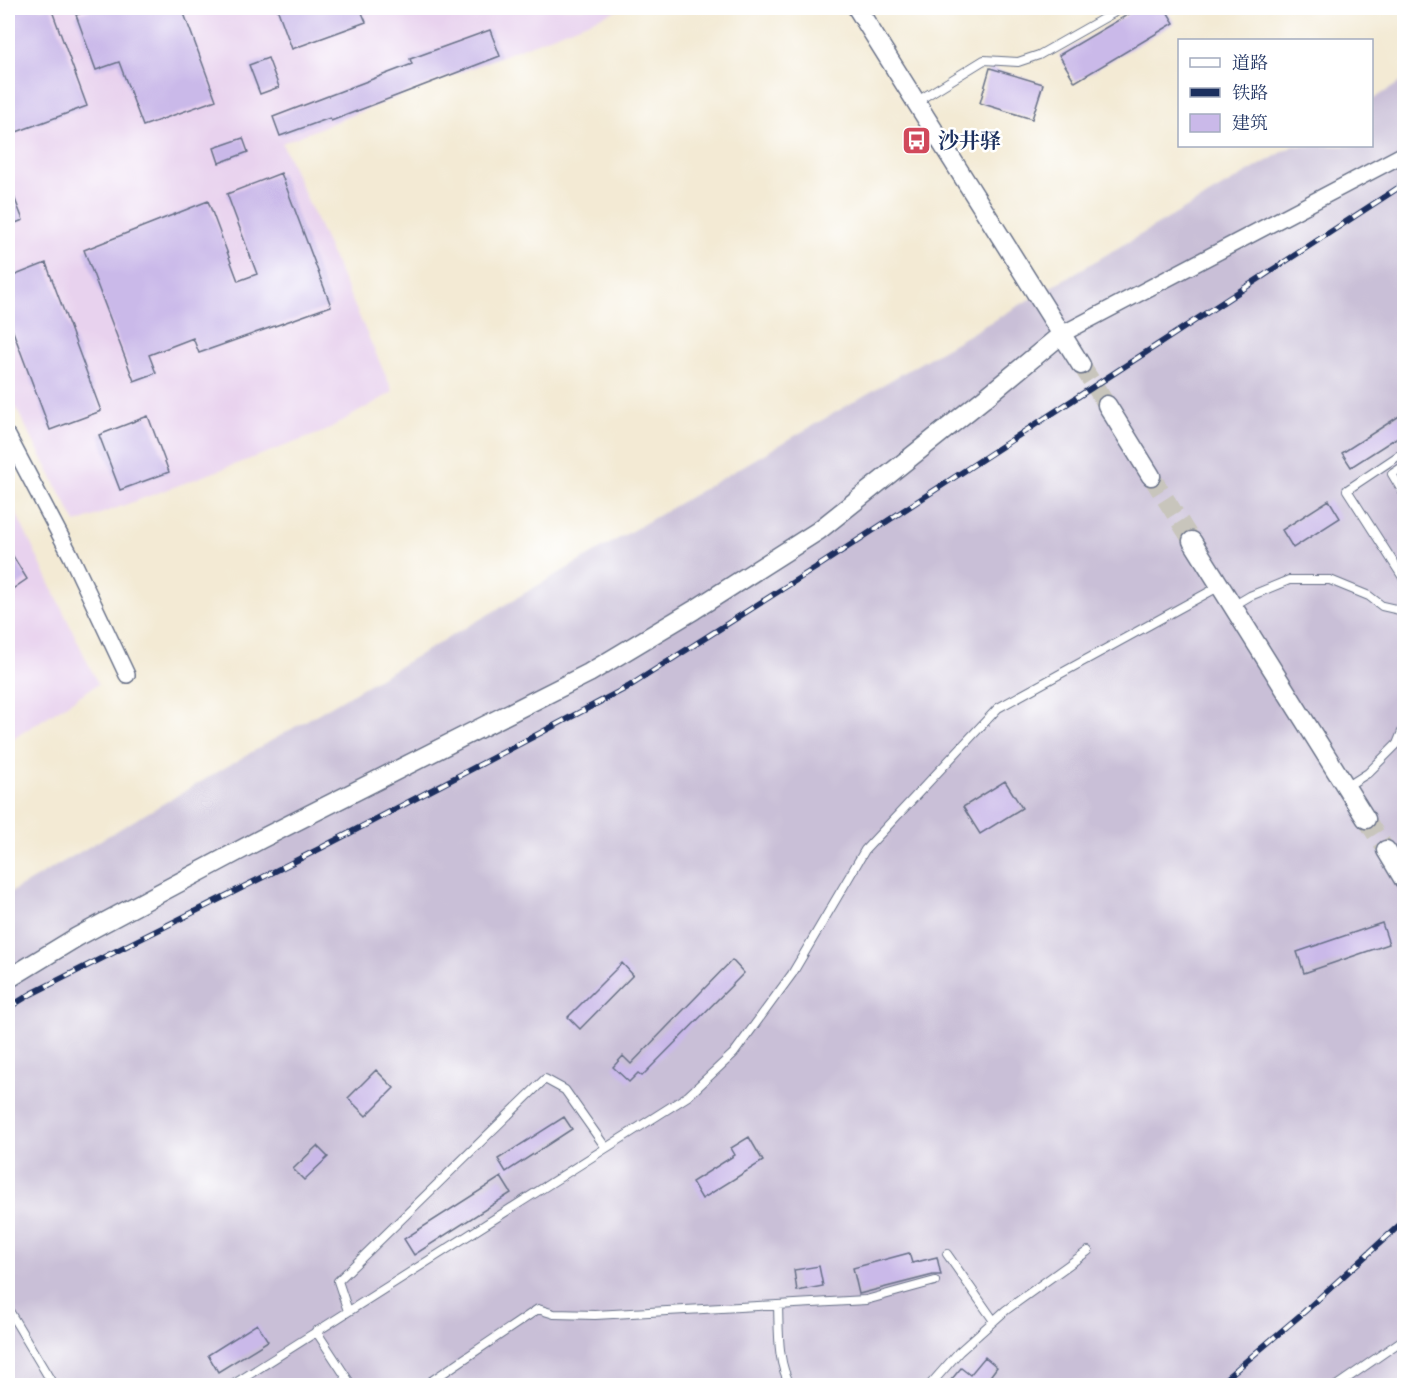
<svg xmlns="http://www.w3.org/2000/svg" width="1412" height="1393" viewBox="0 0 1412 1393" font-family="'Gentium Book Plus','Noto Serif SC',serif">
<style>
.built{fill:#e8d2ee}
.industrial{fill:#c9bfd7}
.building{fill:#cab9e9}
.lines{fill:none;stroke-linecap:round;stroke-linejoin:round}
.tertiary-tunnel{stroke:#c8c5bc;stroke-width:18;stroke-dasharray:18 9;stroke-linecap:butt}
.service-casing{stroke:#677087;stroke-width:10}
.minor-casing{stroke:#677087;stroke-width:18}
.tertiary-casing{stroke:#677087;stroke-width:21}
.service{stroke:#fff;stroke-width:8}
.minor{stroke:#fff;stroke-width:15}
.tertiary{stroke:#fff;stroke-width:18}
.rail-casing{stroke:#1b2f5e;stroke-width:6}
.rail{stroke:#fff;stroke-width:4;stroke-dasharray:11;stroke-linecap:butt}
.labels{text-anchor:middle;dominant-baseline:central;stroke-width:5;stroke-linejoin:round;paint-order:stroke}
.poi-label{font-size:21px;font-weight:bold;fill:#1b2f5e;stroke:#fff;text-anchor:start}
</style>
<rect width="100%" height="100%" fill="#fff"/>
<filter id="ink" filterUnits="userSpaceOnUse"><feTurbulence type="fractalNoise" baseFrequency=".0167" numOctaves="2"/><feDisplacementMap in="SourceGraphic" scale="12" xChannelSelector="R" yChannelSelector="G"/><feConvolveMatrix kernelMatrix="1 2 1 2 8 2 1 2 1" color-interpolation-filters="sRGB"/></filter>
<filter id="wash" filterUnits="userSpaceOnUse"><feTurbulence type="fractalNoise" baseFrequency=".008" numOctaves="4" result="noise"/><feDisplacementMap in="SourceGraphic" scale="24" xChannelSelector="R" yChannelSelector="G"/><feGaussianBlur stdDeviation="1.35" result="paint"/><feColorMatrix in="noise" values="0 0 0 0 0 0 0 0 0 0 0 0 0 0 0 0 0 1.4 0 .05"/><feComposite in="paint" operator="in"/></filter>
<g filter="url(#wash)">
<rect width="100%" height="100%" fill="#f3ead4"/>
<path class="built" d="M8,8H623L282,143L393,392L323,432L76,523L8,393Z
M8,496L98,684L8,742Z"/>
<path class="industrial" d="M1404,80V1385H8V894L1293,146H1372V100Z"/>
<g id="blocks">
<path class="building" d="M8,8H51L87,106L11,134L8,123Z
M96,8H182L216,100L143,126L119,62L96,70L76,15Z
M277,8H360L366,22L292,49Z
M1139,8H1165L1174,23L1075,82L1059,55Z
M490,30L500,56L331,121L330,118L280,136L273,117L412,64L410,59Z
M268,58L279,87L260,94L249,65Z
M990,68L1043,84L1032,119L980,103Z
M243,138L248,152L219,163L214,148Z
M281,173L331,306L199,353L193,338L149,355L156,373L134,381L84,250L208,201L238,281L257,274L227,194Z
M8,181L23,220L8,226Z
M46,263L101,411L50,430L8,318V278Z
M1404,413V433L1351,467L1342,453Z
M148,416L169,472L120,490L99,435Z
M1329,500L1340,518L1293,548L1282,530Z
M8,548L27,579L8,592Z
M1005,781L1022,808L980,834L963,807Z
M1382,923L1389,944L1304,973L1297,952Z
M732,960L744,973L642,1076L638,1073L629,1082L613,1067L623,1056L631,1064Z
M622,963L633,975L580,1029L568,1017Z
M376,1070L394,1088L366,1116L348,1098Z
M564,1117L572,1129L506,1172L498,1159Z
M749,1137L763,1161L702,1199L692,1182L735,1155L731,1148Z
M317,1146L328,1157L304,1180L293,1169Z
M501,1177L511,1193L414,1255L404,1239Z
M909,1253L912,1263L937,1257L941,1275H933L859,1294L853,1268Z
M819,1266L823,1286L797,1291L794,1270Z
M257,1324L268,1341L218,1372L208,1355Z
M985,1357L997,1367L983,1386H958L951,1380L961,1368L970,1375Z"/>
</g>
</g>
<g filter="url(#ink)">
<use href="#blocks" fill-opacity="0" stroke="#677087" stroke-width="1.5"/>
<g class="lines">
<path class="tertiary-tunnel" d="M1081,365L1107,405
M1151,476L1192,541
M1366,819L1386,850"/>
<defs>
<path id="service" d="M916,102L984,60L1018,62L1039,55L1122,8
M1404,452L1347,490L1404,579
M1404,466L1392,474L1404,494
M1233,606L1250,596L1289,580H1330L1369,596L1382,606L1404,611
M1346,787L1368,773L1397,744L1404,727
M947,1254L994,1321
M778,1305C779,1331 777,1363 791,1386
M8,1309L54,1386
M348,1311L338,1281L545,1079L565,1090L606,1148
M316,1331L352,1386
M231,1386L688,1096L734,1053L792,974L865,850L998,708L1220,586
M424,1386L538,1309L554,1314L595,1315L866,1300L935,1281
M929,1386L959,1352L1006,1310L1088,1251
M1336,1386L1404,1339"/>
<path id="minor" d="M1062,334L1404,154
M8,436L71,556L127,675"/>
<path id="tertiary" d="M857,8L1081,365
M1107,405L1151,476
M1192,541L1366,819
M1386,850L1404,880
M8,979L77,937L261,839L589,673L694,610L818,531L986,397L1062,334"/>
</defs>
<use href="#service" class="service-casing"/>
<use href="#minor" class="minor-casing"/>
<use href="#tertiary" class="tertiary-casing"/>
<use href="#service" class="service"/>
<use href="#minor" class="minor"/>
<use href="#tertiary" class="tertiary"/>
<defs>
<path id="rail" d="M8,1008L31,994L321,848L628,687L820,565L1404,184
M1217,1386L1304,1312L1404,1221"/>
</defs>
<use href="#rail" class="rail-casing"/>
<use href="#rail" class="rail"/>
</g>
</g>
<defs>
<symbol id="bus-square" viewBox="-11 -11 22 22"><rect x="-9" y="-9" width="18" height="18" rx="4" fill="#d1495b" stroke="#fff"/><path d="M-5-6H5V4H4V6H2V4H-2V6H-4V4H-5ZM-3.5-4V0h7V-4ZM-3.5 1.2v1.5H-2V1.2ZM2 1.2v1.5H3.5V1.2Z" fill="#fff"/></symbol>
</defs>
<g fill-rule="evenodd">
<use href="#bus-square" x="900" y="124" width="33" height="33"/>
</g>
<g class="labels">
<g class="poi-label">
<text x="938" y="140">沙井驿</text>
</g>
</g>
<rect width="1412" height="1393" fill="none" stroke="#fff" stroke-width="30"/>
<rect x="1178" y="39" width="195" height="108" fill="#ffffff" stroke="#a4acbf" stroke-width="1.5"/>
<rect x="1190" y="58" width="30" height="9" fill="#ffffff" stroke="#a4acbf" stroke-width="1.5"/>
<text x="1232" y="69" font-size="18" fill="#1b2f5e">道路</text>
<rect x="1190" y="88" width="30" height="9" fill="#1b2f5e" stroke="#a4acbf" stroke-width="1.5"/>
<text x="1232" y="99" font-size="18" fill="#1b2f5e">铁路</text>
<rect x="1190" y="114" width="30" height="18" fill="#cab9e9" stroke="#a4acbf" stroke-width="1.5"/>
<text x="1232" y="129" font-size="18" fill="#1b2f5e">建筑</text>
</svg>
